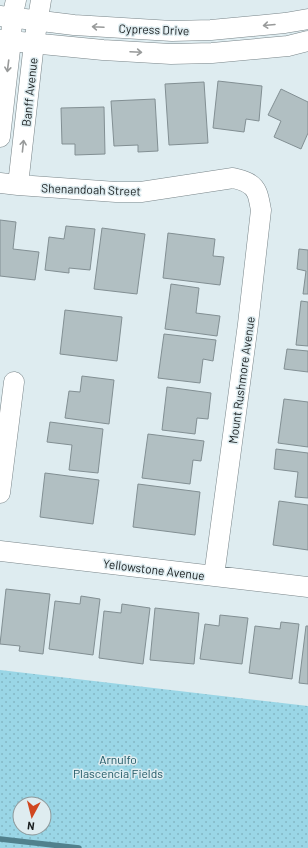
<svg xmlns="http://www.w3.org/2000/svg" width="308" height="848" viewBox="0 0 308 848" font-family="Barlow,sans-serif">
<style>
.park{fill:url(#park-dots);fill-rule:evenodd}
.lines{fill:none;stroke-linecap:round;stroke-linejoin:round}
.stream{stroke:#51818d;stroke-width:5.5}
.building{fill:#b1bfc2;stroke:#828f93}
.minor-casing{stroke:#798589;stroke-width:21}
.minor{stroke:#fff;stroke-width:20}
.oneway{stroke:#989a9a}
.labels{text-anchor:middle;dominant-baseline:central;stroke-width:3;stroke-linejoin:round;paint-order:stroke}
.street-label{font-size:12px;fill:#191e1f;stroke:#deecf0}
.park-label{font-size:12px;fill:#1f5764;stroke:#deecf0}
</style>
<defs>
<pattern id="park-dots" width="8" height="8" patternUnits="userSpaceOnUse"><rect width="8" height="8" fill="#9ad6e6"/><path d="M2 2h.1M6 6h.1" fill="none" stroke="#84b7c5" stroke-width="1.8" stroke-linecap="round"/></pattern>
</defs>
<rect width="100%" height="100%" fill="#deecf0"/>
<path class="park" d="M0,670L308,706V848H0ZM20,804H44V828H20Z"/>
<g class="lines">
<path class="stream" d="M0,839L79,848"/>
</g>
<path class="building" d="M218,81L262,86L259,121L246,119L244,132L213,128Z
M204,82L208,143L169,145L165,84Z
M281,89L308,102V133L301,149L274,137L281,121L268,115Z
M155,99L158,151L138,152V145L114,146L111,101Z
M104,107L105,154L75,155V144H62L61,108Z
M0,220L16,222L13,249L39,252L35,280L0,276Z
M66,226L95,229L90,270L69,268V273L45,270L49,237L64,239Z
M102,228L145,234L137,294L94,289Z
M168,233L215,239L213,256L224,257L220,285L163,278Z
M299,249L308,250V294H303L306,271L297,269Z
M171,284L199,288L196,313L220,316L217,336L165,329Z
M301,301L308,302V346L296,345Z
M65,310L122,317L117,361L60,354Z
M164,334L216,340L213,361L203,359L200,383L158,378Z
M287,349L308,351V372L284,369Z
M82,376L114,380L109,424L65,418L69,391L80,392Z
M167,387L211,393L208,419L197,418L195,434L162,430Z
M284,399L308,402V447L278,443Z
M50,422L103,429L98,473L69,470L72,445L47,442Z
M148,434L204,441L201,461L193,460L190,484L142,478Z
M276,449L308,453V498L295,497L298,472L274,469Z
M45,473L99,480L93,524L40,517Z
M138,484L200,492L195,535L133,527Z
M279,501L308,505V550L273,545Z
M6,589L50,594L43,654L19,651L20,646L0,644Z
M81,596L100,599L93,655L49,649L55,601L80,604Z
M122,604L150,608L143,664L99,658L104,611L121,613Z
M155,608L199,613L194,664L150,660Z
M220,615L248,618L242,664L200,659L205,624L219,626Z
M281,622L299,624L292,679L249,673L255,626L280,629Z
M306,626H308V684L299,683Z"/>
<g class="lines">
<defs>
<path id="minor" d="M0,16L74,25L172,31L211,30L285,23L308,19
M0,40L103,50L171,54L212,53L288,46L308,41
M0,137L11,41L12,18L16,0
M0,183L18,185L116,192H141L233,178C243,180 253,183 257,193C259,198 260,205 261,210L248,324L214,576
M18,185L34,43L41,0
M0,493L14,382
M0,551L308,587"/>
</defs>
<use href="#minor" class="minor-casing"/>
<use href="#minor" class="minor"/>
</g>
<defs><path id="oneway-shaft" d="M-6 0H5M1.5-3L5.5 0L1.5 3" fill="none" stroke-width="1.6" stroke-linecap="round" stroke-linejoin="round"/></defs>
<g class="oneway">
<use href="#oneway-shaft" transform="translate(269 25) rotate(175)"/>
<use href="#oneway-shaft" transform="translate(98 27) rotate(-177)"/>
<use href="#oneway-shaft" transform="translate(136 52) rotate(3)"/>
<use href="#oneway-shaft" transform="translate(8 66) rotate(97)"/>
<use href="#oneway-shaft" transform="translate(23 146) rotate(-84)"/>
</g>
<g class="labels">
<g class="street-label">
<text transform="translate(154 29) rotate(2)">Cypress Drive</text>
<text transform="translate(29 92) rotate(-84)">Banff Avenue</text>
<text transform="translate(91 189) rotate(2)">Shenandoah Street</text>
<text transform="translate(241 380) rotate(-82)">Mount Rushmore Avenue</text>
<text transform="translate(154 569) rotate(7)">Yellowstone Avenue</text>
</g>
<g class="park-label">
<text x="118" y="759">Arnulfo<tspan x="118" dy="14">Plascencia Fields</tspan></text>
</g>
</g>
<g transform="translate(32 816) rotate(187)"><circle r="19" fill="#deecf0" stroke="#8f9a9c"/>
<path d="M0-3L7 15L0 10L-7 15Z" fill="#d04720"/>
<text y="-6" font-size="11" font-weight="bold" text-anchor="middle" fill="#191e1f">N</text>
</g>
</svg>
